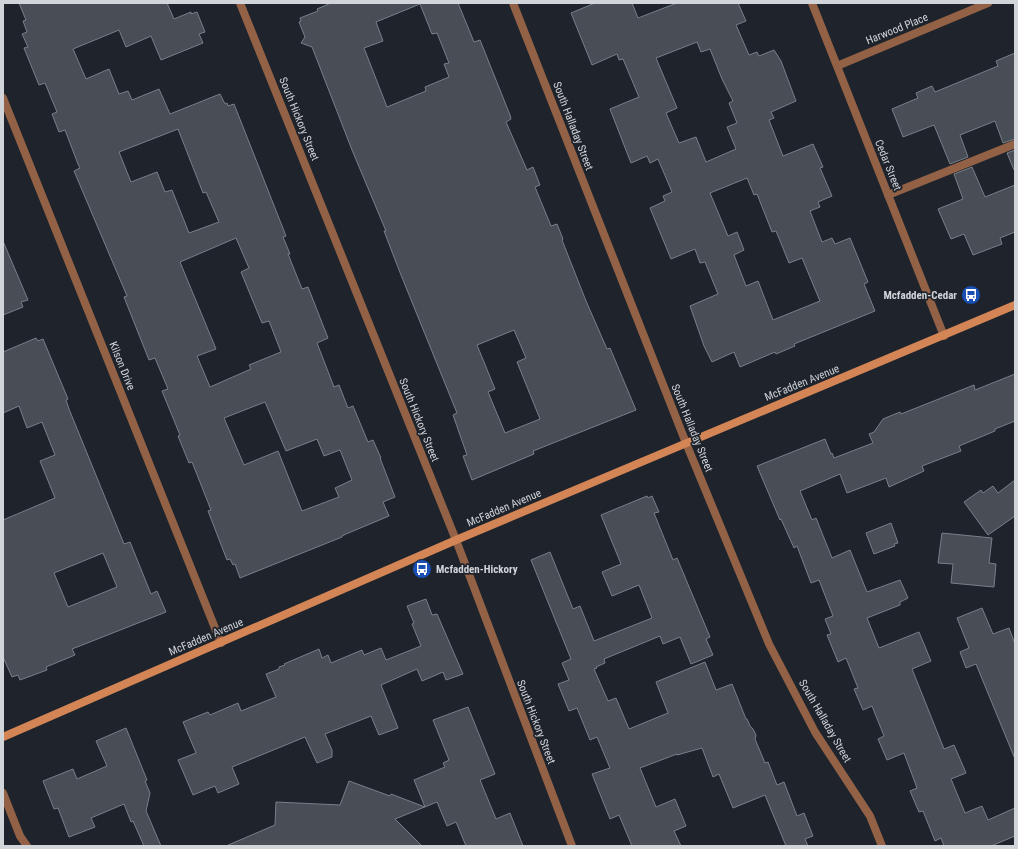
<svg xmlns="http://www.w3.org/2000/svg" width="1018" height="849" viewBox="0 0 1018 849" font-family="'Roboto Condensed',sans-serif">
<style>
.building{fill:#484d56;stroke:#797f88;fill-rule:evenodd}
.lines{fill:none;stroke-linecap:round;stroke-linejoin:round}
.lane{stroke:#936246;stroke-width:8}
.street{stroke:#936246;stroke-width:8}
.secondary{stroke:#d38556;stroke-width:8}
.labels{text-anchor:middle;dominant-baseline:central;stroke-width:3.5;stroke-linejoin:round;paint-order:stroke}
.street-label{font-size:11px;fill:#d1d4d9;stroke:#1f242c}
.poi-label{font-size:11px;font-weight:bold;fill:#d1d4d9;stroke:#1f242c;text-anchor:end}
</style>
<rect width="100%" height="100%" fill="#1f242c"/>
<path class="building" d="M19,3H167L174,19L191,12V14L197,12L205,32L199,34L203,43L161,60L151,36L126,47L119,30L73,49L86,79L109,69L119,94L128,91L132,100L159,89L170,114L220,94L225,104L227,103L228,106L234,104L286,236L283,237L290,254H288L302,289L308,287L328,338L317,343L334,387L339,385L348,408L353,406L368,442L373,440L381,458H380L395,497L383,502L389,516L346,534L342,536V537L240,578L235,564L233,565L230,559L227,560L208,511L211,510L192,462L189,463L178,436L180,435L162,391L168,389L155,358L149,360L124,297L127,296L74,171L80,168L78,164L65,130L59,132L52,114L57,112L45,83L39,85L24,48L28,47L22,34L27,32L23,21L26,20ZM178,129L203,193L206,192L219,222L189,233L172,190L165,192L157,172L131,182L119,152ZM236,238L249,268L241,272L262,323L269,321L281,352L249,365L251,369L210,387L197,356L216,349L180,262ZM265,402L286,451L317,439L324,456L340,450L352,480L335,488L339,497L302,511L278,451L244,465L224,418Z
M331,3H458L474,42L480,40L510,115L511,119L506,122L527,170L533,167L540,185L535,187L551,226L557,224L563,239L562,240L586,301L607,349L610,348L636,410L533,451L534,454L472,480L463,456L467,455L453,415L457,413L401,275L384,231H386L352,150L312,47L301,43L305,37L299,22L301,21L300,18L318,11L317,9ZM420,4L432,34L437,33L449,63L444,64L449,77L425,87L426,91L387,107L364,48L383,41L376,22ZM514,330L526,358L517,362L540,419L505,433L488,392L495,389L477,345Z
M595,3H632L638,18L677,3H738L746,21L736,25L749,55L757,52L759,56L774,50L781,61L796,101L771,112L774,118L769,120L783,156L813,144L823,167L820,168L832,196L818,202L820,207L810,211L822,242L832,238L835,244L850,238L868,282L864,284L875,311L794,344L795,346L776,354L775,352L740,367L734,352L712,362L704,346L690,306L718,294L705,262L700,263L695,249L671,259L650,208L665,201L663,196L672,192L658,159L650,163L647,156L631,163L610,109L639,97L623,59L619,60L617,54L592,65L571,13ZM697,42L701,52L710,49L722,79L733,101L729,103L737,123L727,127L736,149L706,162L696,137L679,143L666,113L677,108L656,58ZM747,178L754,195L757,194L772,232L776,231L789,263L802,258L820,301L773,320L758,281L746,286L734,255L744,250L737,232L728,236L710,193Z
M1015,53V139L1003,143L995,121L960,135L968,157L950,164L934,125L903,137L892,109L918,98L916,93L932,86L935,92L998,66L996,61Z
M1015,150V170H1014L1007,153Z
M972,167L985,197L1015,185V232L1000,238L1002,244L973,255L964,234L951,239L938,209L963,199L954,174Z
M3,241L28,300L21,302L23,307L3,315Z
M36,338L38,341L43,339L68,399L66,400L69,409L124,544L130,542L151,594L157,591L166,612L72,649L75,655L46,667L47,670L20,680L18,675L12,677L3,657V520L55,498L40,461L55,455L42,422L27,428L19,406L3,413V352ZM103,553L117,587L68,607L54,573Z
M1015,374V421L995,429V431L959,446L961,451L922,466L924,471L889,487L886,478L847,493L840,474L800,491L812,520L816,518L832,558L850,550L867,592L900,580L908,598L900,602V605L867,618L879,648L919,632L931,661L912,669L944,749L954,745L966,773L951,779L965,813L982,806L988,820L1015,808V836L991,846H944L941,838L935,841L923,811L919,812L910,791L917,788L904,753L887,760L878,739L884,736L872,706L863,710L854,689L858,688L846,658L838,662L827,635L831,634L825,619L833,616L819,580L811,583L797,546L794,548L781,519L780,520L757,466L825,439L831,454L832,453L834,458L873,443L869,434L874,432L883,419L900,412L901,414L974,385L975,390Z
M1015,480V516L988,535L964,502L981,490L983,493L993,486L998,493Z
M647,496L648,498L652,496L659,512L654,513L673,560L677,558L710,637L706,639L713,655L691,664L680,637L663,644L660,636L604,659L605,663L596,667L597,668L594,669L608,701L616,698L629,729L668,713L656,682L705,662L716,690L732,684L746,719H747L750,726L753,729L756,735L755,739L765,763L768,762L777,785L784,782L797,816L804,813L813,836L805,839L808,846H786L765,795L733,808L719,774L713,777L702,748L677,755V754L640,768L656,807L675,799L686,826L674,831L681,846H632L619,815L610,819L592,774L610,768L597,737L590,740L577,708L569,711L558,684L569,680L562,663L571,659L531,560L550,552L573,609L580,606L594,641L652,618L639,585L612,596L602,572L621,564L601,515Z
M891,523L898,543L894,544L895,546L874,554L866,533Z
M942,533L992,538L989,563L996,564L994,587L951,583L953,564L938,563Z
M426,599L432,615L437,614L463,674L446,680L443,672L422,681L417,669L381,685L398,728L379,735L371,716L325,734L332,750V757L317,763L305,737L232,767L239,784L218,793L215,786L193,795L178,760L196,753L183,722L208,712L210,715L238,703L241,711L276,697L266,674L279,669V667L285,665L284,664L319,649L322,658L328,655L331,663L362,650L364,655L381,648L386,660L421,646L412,624L414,623L407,606Z
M982,608L993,634L1009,628L1015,644V759L976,664L966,668L960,652L969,648L957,618Z
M468,707L495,774L480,780L496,819L510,813L523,846H466L456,822L447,826L437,802L395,819L422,846H226L275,825L276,802L340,805L349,781L390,796L391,794L425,807L414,780L445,767L443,763L449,760L433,720Z
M126,728L147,780L145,781L150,793L146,811L161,846H144L133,821L131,822L124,804L91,818L95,827L69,837L58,808L54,809L43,781L73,769L77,779L107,766L96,741Z"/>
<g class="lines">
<path class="lane" d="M888,195L1015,144"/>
<path class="street" d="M240,3L456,540L572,846
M513,3L686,443L769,644L815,732L870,816L882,846
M812,3L944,336
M837,66L988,3
M3,98L221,643
M3,793L20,836L27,846"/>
<path class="secondary" d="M3,737L456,540L1015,305"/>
</g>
<defs>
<symbol id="bus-disc" viewBox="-11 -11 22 22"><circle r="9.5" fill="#1a4fb4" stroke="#1f242c"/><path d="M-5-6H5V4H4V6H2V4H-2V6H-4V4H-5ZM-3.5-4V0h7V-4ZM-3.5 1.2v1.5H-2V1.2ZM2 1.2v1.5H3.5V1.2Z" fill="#fff"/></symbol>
</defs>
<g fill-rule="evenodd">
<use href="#bus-disc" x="960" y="284" width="22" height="22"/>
<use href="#bus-disc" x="411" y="558" width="22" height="22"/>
</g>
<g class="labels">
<g class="street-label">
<text transform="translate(897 29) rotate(-22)">Harwood Place</text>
<text transform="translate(299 119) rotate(68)">South Hickory Street</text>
<text transform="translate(573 126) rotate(69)">South Halladay Street</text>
<text transform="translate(888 165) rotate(68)">Cedar Street</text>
<text transform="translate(122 366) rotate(68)">Kilson Drive</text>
<text transform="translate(802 383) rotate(-22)">McFadden Avenue</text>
<text transform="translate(419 420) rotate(68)">South Hickory Street</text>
<text transform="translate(692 428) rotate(68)">South Halladay Street</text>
<text transform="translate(504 508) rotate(-23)">McFadden Avenue</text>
<text transform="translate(206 637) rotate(-23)">McFadden Avenue</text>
<text transform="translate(825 721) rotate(60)">South Halladay Street</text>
<text transform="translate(536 722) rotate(69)">South Hickory Street</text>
</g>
<g class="poi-label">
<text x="957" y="295">Mcfadden-Cedar</text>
<text x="436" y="569" text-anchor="start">Mcfadden-Hickory</text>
</g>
</g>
<rect width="1018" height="849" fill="none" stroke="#d1d4d9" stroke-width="8"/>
</svg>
